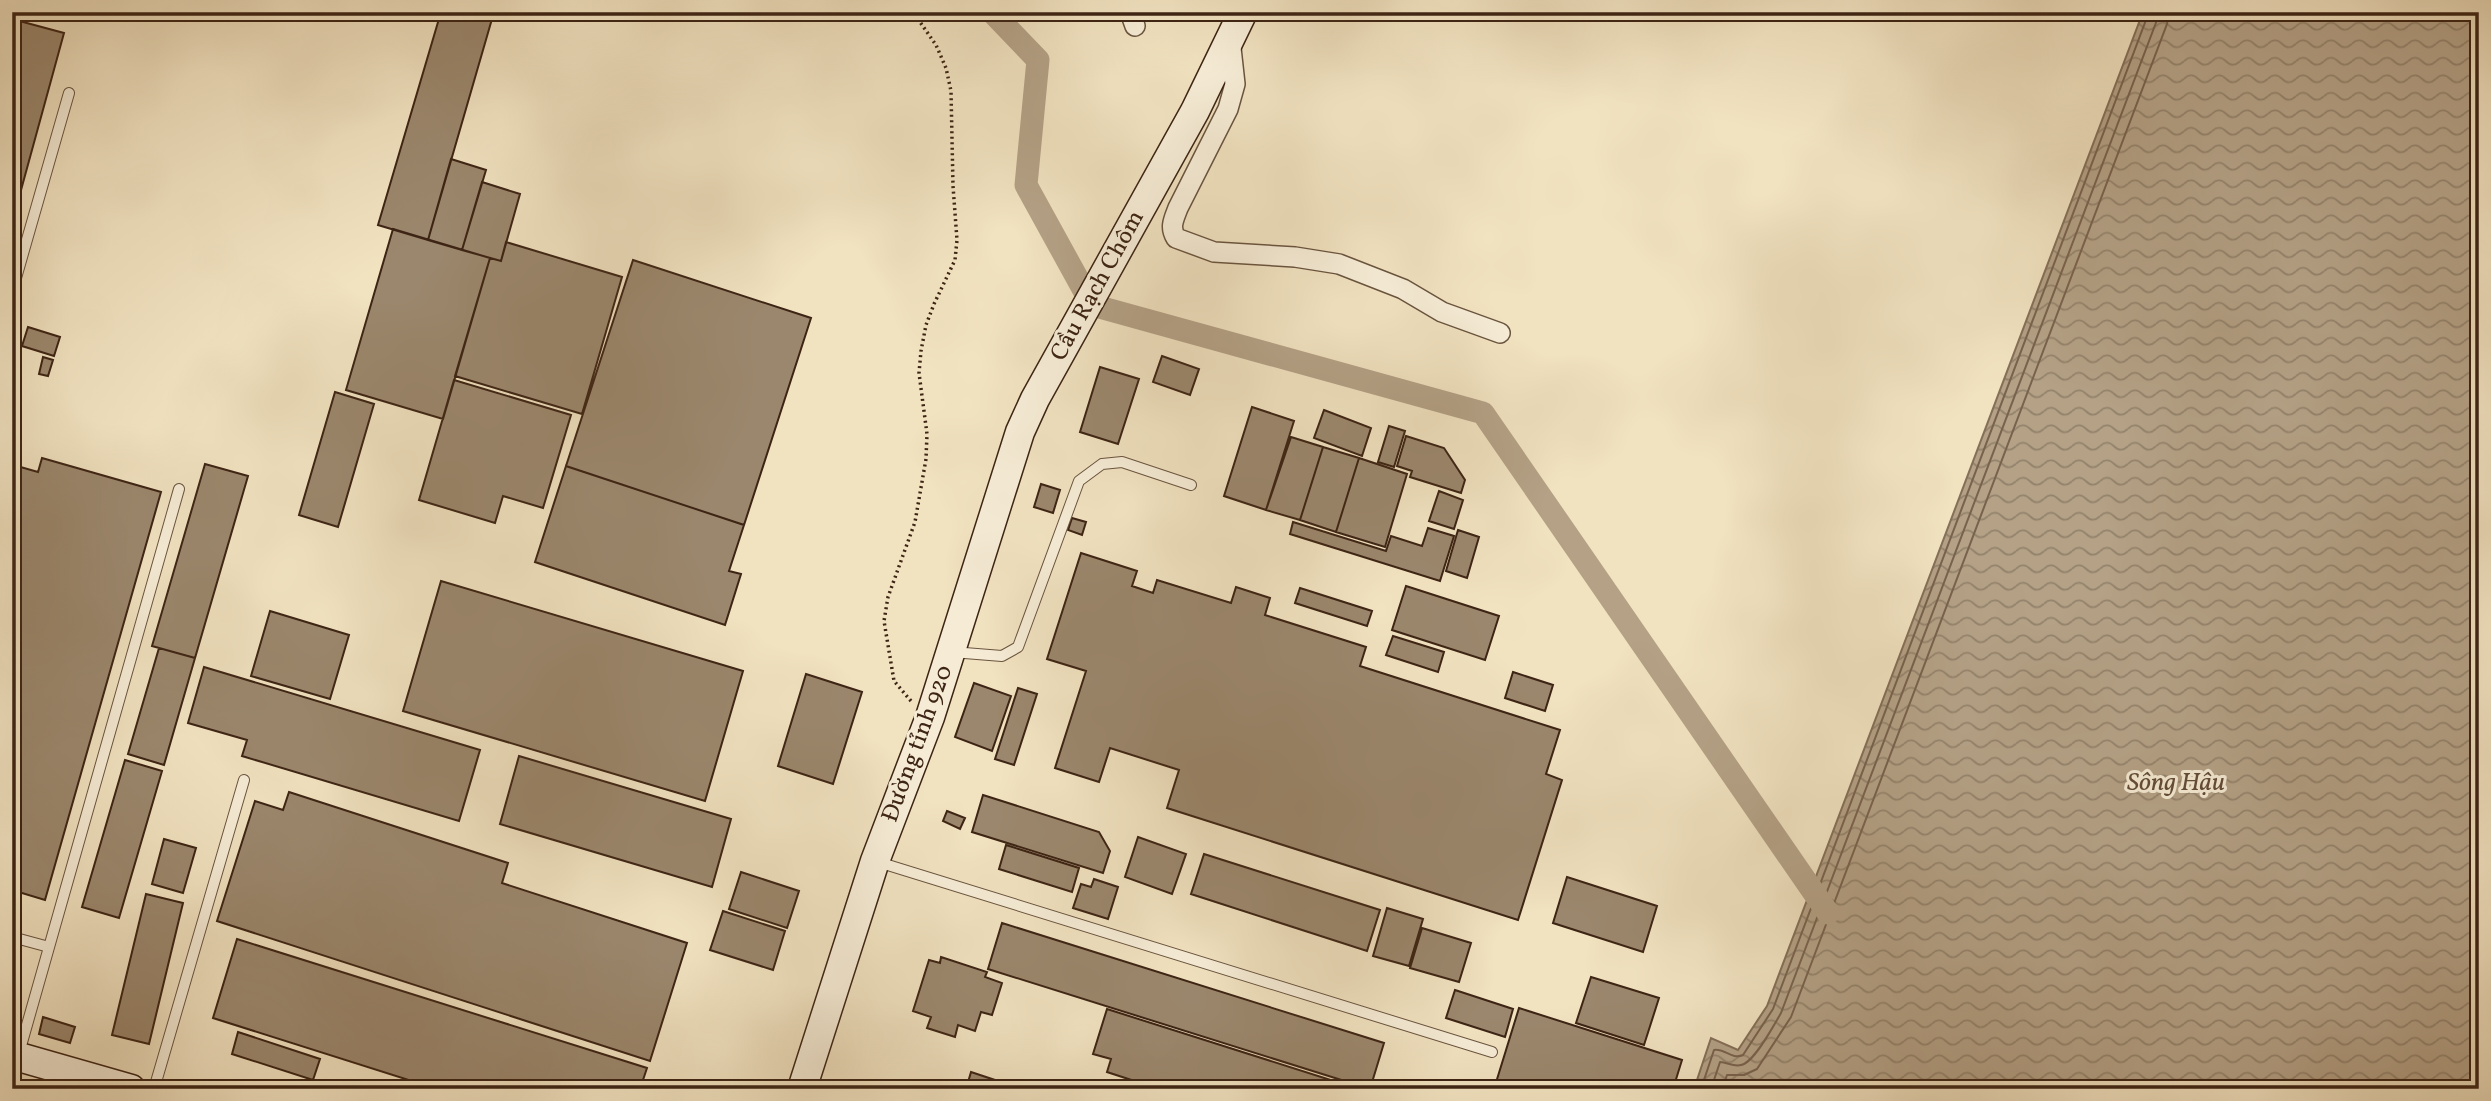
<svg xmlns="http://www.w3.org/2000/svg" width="2491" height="1101" viewBox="0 0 2491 1101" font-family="Vollkorn,serif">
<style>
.water{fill:url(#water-waves);stroke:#846f58;stroke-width:2}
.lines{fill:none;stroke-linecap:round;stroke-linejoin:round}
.shore{stroke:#78624d;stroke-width:2}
.canal{stroke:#b4a186;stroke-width:23}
.building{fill:#9b876d;stroke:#3d2414;stroke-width:2}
.lane-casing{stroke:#6a543f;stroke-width:12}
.street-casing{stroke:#6a543f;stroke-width:22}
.secondary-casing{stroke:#3d2414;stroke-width:31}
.path{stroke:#3d2414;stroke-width:3.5;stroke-dasharray:2 3.5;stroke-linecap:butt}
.lane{stroke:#f6ecd6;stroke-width:10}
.street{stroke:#f6ecd6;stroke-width:19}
.secondary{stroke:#f6ecd6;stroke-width:28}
.labels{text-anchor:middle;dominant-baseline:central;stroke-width:6;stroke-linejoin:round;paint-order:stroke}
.street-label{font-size:24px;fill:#3d2414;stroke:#f6ecd6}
.water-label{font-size:26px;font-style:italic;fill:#614a36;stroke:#f6ecd6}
</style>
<defs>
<pattern id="water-waves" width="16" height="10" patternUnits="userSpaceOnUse" patternTransform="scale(1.75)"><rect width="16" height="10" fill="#b4a186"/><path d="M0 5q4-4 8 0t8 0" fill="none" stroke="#94836c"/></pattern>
</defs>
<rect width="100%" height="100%" fill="#f1e2c0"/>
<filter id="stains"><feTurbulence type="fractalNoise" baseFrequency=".00286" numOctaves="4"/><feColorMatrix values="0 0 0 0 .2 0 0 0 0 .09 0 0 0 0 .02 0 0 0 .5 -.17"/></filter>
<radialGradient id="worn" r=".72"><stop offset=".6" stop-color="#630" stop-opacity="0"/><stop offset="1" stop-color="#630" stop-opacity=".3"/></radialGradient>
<path class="water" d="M2143,12H2479V1089H1694L1711,1038L1738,1050L1767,1006Z"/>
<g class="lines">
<path class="shore" d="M1701,1089L1714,1050C1724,1048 1732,1060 1743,1055L1773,1009L2149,12
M1711,1089L1720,1062C1727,1062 1733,1067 1741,1065C1754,1063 1774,1025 1781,1013L2157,20L2158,12
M1722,1089L1727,1075H1744L1757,1069L1791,1017L2167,24L2169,12"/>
<path class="canal" d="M992,12L1038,60L1026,185L1092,305L1483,413L1828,913"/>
</g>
<path class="building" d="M441,12H494L428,240L378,225Z
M12,19L64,33L12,223Z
M451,159L486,170L462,250L428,240Z
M482,182L520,194L501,261L462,250Z
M393,229L490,258L443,419L346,390Z
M506,242L622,277L582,414L455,376L490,258L501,261Z
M633,260L811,318L744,525L566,466Z
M28,327L60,337L54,356L22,346Z
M1162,356L1199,369L1190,395L1153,382Z
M43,357L53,360L48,376L39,374Z
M1100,367L1139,379L1118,444L1080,432Z
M454,380L571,415L543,508L503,496L495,523L419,500Z
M335,392L374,404L338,527L299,515Z
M1252,407L1294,421L1266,510L1224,496Z
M1324,410L1371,428L1362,456L1314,438Z
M1389,426L1405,431L1394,467L1378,462Z
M1406,436L1444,448L1465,480L1461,493L1410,477L1412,471L1397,466Z
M1291,437L1323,447L1300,520L1266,510Z
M1323,447L1359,458L1336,532L1300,520Z
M42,458L161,492L45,900L12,890V483L17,466L38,472Z
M1359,458L1407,474L1385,547L1336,532Z
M205,464L248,476L195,658L152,646Z
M566,466L744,525L729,571L741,574L725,625L535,562Z
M1041,484L1060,490L1053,513L1034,507Z
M1439,491L1463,500L1454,529L1429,521Z
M1072,518L1086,522L1082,535L1068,530Z
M1293,522L1386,551L1391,536L1422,546L1428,528L1454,536L1440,581L1290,534Z
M1458,530L1479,537L1467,578L1446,571Z
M1081,553L1137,571L1132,586L1153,593L1157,580L1231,603L1236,587L1270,598L1265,615L1366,647L1360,666L1560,730L1546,774L1562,780L1518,920L1167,808L1179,770L1110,748L1099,782L1055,768L1086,671L1047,659Z
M441,581L743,671L705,801L403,711Z
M1406,586L1499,616L1485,660L1392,630Z
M1300,588L1372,611L1367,626L1295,603Z
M270,611L349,635L330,699L251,676Z
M1393,636L1444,652L1438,672L1386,655Z
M159,648L195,658L164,765L128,754Z
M204,667L480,750L459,821L242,756L247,740L188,723Z
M1513,672L1553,685L1545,711L1505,698Z
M806,674L862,692L833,784L778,766Z
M974,683L1011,696L992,751L955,737Z
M1018,688L1037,694L1014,765L995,759Z
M519,756L731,819L712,887L500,824Z
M125,760L162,771L119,918L82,907Z
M289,792L508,863L502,883L687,943L650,1061L217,921L255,801L283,810Z
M983,795L1099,832L1110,851L1103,873L972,832Z
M947,811L965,818L960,829L943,821Z
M1138,837L1186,854L1172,894L1125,877Z
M164,839L196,848L183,893L152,884Z
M1006,845L1079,868L1072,892L999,869Z
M1204,854L1380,910L1367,951L1191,894Z
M741,872L799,891L787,928L729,909Z
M1567,877L1657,906L1643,952L1553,923Z
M1094,879L1118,887L1108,919L1073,908L1081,884L1091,887Z
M146,894L183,903L149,1044L112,1035Z
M1387,908L1423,919L1409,966L1373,956Z
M723,911L785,931L773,970L710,950Z
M1002,923L1384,1043L1370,1089L988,969Z
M1422,928L1471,943L1459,982L1410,968Z
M237,939L647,1068L640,1089H437L213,1018Z
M941,957L987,972L985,977L1002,983L992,1015L981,1012L975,1031L958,1025L955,1037L927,1028L931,1017L913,1011L929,960L940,963Z
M1591,977L1659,998L1644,1045L1576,1023Z
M1455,990L1513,1009L1505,1037L1446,1018Z
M1519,1008L1682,1060L1673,1089H1494Z
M1107,1009L1359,1089H1159L1107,1072L1111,1059L1093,1054Z
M43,1017L75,1027L70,1043L39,1034Z
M238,1032L320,1059L313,1080L232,1054Z
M971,1072L1022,1089H966Z"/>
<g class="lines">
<defs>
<path id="lane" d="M12,292L69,93
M952,652L1002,656L1018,647L1079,481L1102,464L1122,462L1191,485
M878,862L1492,1052
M12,937L49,947
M19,1053L179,489
M154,1089L244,780"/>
<path id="street" d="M1130,12L1135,26
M1230,39L1235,84L1228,109L1178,208C1174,219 1169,227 1176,238L1214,252L1295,257L1339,264L1403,289L1442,312L1500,333"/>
<path id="secondary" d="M12,1055L131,1089
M802,1089L875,861L930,717L1020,432L1035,399L1195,111L1243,12"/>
</defs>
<use href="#lane" class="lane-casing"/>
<use href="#street" class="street-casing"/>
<use href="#secondary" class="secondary-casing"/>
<path class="path" d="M911,701L894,681L884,621L888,597L915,522L926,459L927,434L919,373L921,351L926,325L934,304L955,260L957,240L953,186L951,91L946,68L936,45L913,12"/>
<use href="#lane" class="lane"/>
<use href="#street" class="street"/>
<use href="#secondary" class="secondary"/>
</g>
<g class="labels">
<g class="street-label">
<text transform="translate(1098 286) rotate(-61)">Cầu Rạch Chôm</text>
<text transform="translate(918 744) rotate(-70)">Đường tỉnh 920</text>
</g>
<g class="water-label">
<text x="2176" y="783">Sông Hậu</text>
</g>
</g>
<rect width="2491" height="1101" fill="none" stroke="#f1e2c0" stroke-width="42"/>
<rect x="14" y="14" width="2463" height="1073" fill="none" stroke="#3d2414" stroke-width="3.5"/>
<rect x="21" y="21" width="2449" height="1059" fill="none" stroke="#3d2414" stroke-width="2"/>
<rect width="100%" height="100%" filter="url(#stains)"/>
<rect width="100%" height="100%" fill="url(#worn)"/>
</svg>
